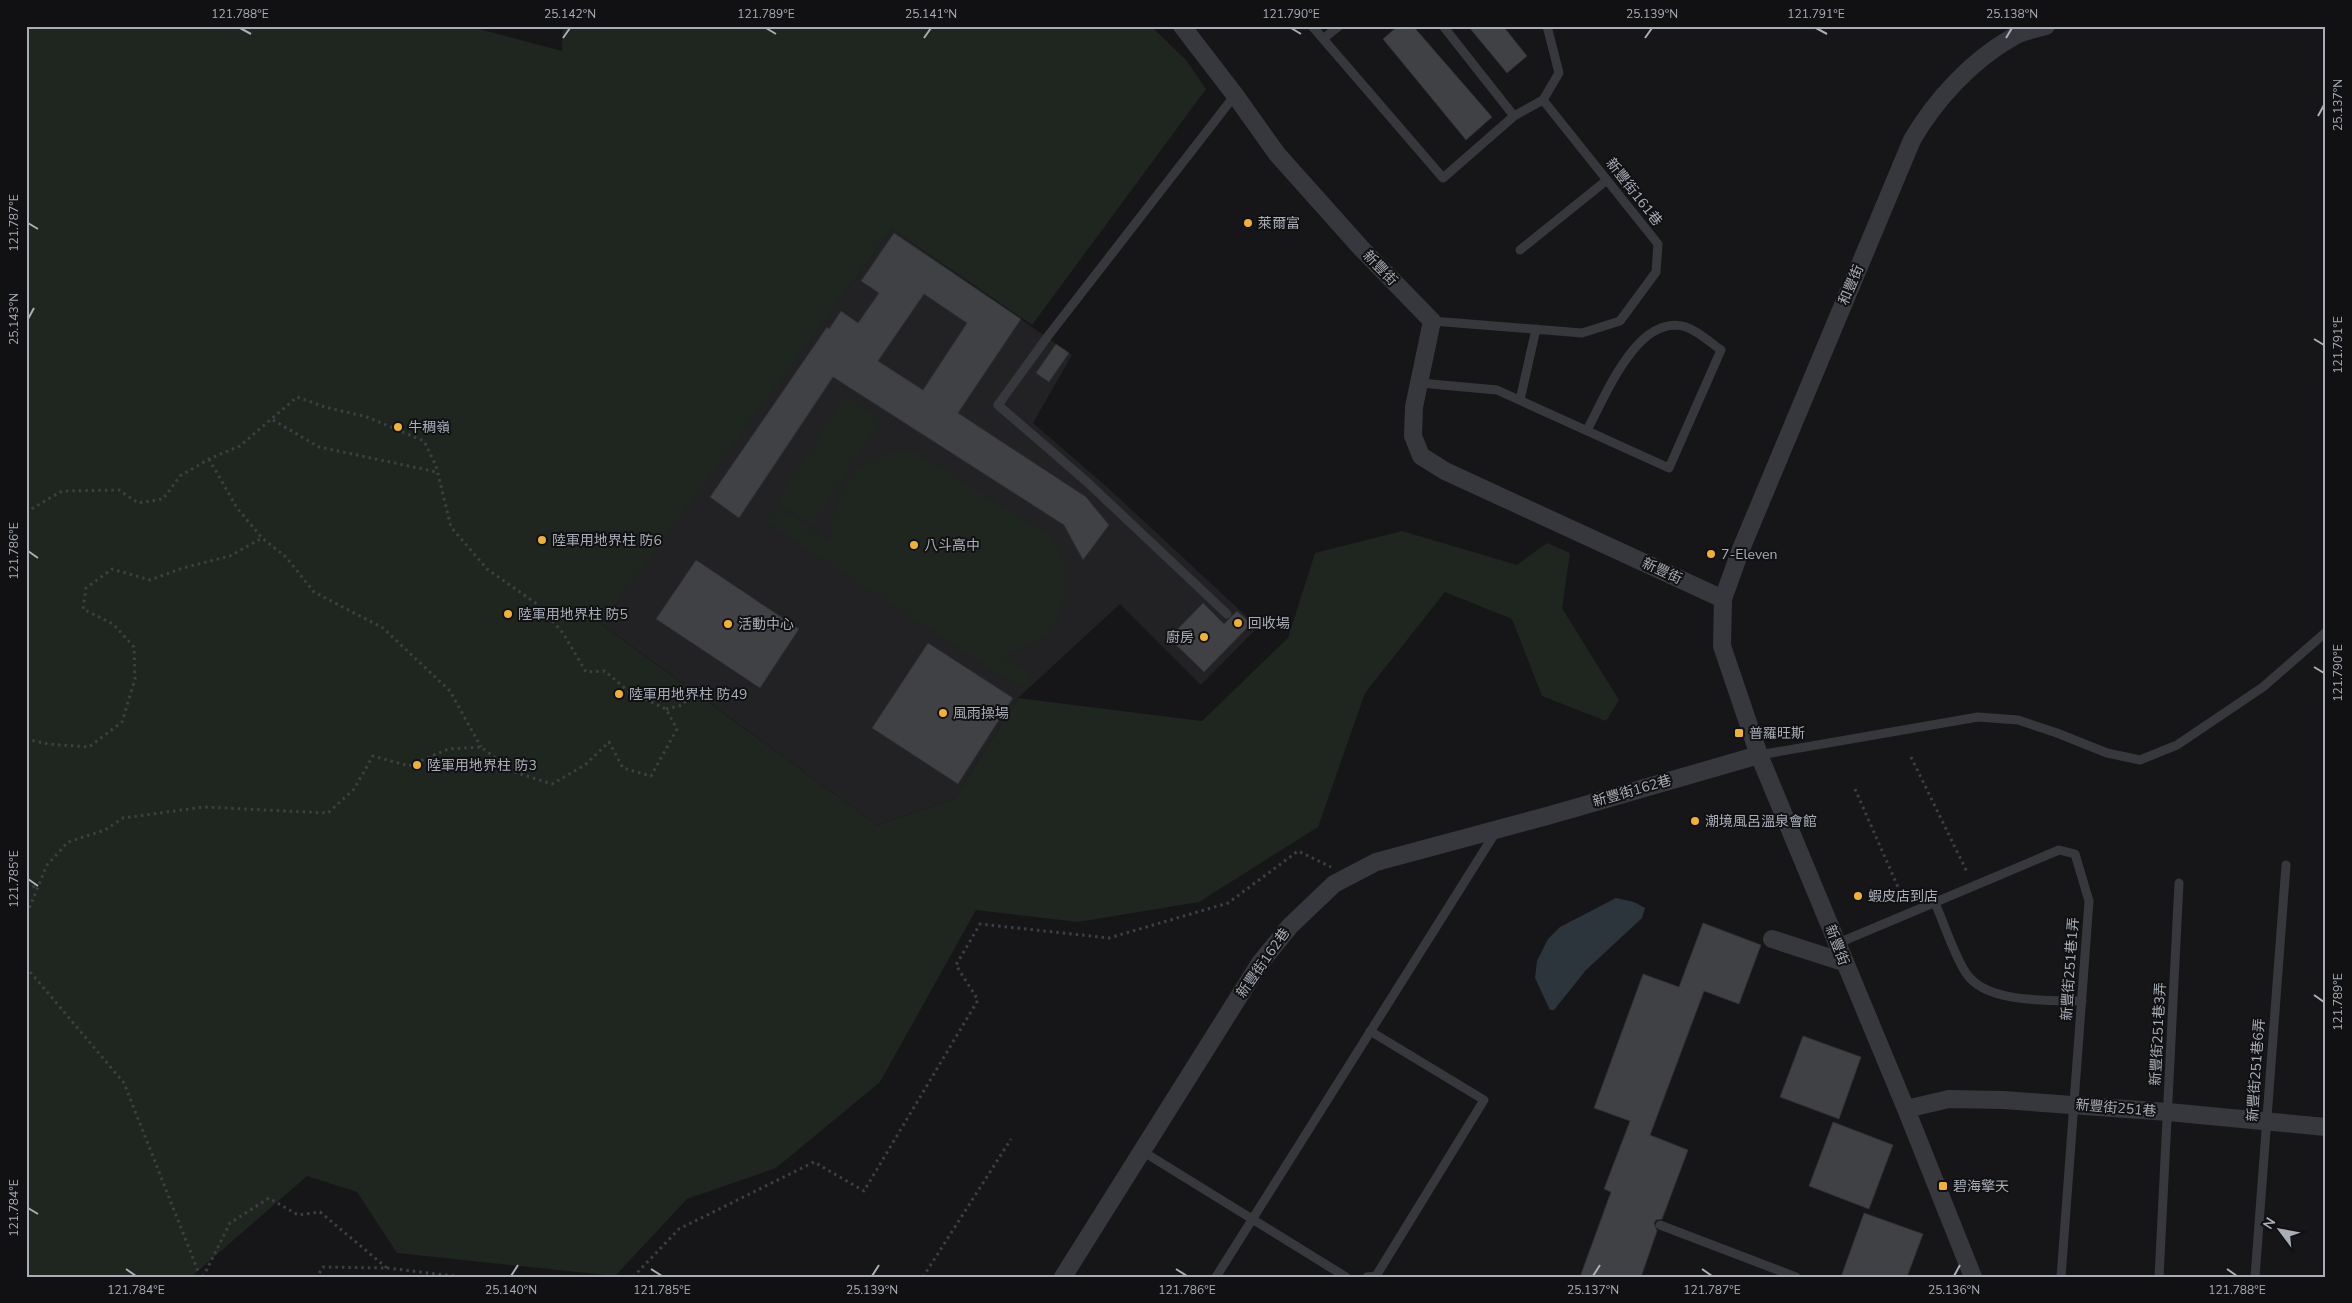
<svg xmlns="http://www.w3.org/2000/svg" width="2352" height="1303" viewBox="0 0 2352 1303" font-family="'Nunito Sans','Noto Sans TC',sans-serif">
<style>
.built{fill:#222225}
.green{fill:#1e261f}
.water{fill:#2c353c}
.building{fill:#404145;stroke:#303034;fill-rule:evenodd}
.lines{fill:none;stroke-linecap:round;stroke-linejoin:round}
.path{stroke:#3d3f44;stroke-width:3;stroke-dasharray:2.5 4;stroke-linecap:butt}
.lane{stroke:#37383d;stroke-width:9}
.street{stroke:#37383d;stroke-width:18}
.ticks{fill:none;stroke:#a8adb8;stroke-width:2}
.poi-dot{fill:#f2b134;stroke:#111113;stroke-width:2}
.labels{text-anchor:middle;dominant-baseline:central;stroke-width:4;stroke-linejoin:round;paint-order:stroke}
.street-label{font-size:14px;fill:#a8adb8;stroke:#111113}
.poi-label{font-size:14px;fill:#a8adb8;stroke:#111113;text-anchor:start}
.neatline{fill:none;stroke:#a8adb8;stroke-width:2}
.ticks-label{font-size:12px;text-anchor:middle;fill:#a8adb8}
</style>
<rect width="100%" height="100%" fill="#161618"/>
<path class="built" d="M892,229L1072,355L1033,423L1107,487L1258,627L1201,685L1120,604L1018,698L954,799L877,825L600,623Z"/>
<path class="green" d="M26,26H468L562,51L563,26H1151L1186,60L1206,89L1032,325L892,229L601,624L877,825L954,799L1018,698L1202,721L1288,638L1315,553L1402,531L1517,565L1547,543L1570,553L1562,608L1619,700L1606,721L1542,696L1512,619L1445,592L1365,693L1318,827L1199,902L1078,922L976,910L880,1082L776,1168L687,1199L615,1276L397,1253L357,1192L307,1176L191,1277H26Z
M846,395L881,420L812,526L776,502Z
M901,449L917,453L1048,535C1051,539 1056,543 1058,547C1072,572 1066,611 1048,632C1037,645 1018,650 1003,656L1032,674L1022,689L765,522L776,506L832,542C828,510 842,477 871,460C880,455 891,452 901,449Z"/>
<path class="water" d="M1616,898L1634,902L1645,908L1642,918L1586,970L1554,1010H1550L1535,978L1537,961L1548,939L1560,927Z"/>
<path class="building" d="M1398,26H1413L1492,117L1466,140L1383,39Z
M1468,26H1503L1527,56L1507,73Z
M894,233L1021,319L958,413L1086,497L1109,525L1083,560L1064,525L833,377L739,518L710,497L827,327L829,329L841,311L858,323L879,293L861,281ZM924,294L967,323L923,390L878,361Z
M1056,344L1069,353L1049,382L1036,373Z
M696,560L799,629L760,688L656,619Z
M1203,603L1224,624L1237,611L1251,624L1204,672L1169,638Z
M928,643L1013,698L958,784L872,728Z
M1703,923L1761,945L1739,1004L1704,991L1650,1135L1688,1150L1662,1219L1656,1220L1654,1223L1657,1231L1641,1277H1580L1611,1192L1604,1189L1630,1121L1594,1108L1643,974L1679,987Z
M1803,1036L1861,1057L1839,1119L1780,1097Z
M1833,1122L1893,1145L1869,1209L1809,1186Z
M1864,1213L1923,1234L1907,1277H1841Z"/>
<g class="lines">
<path class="path" d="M273,420L319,447L437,472
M209,459L237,508L262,538L286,557L314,592L383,628L450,691L481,747
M26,512L62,491L119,490L138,503L163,499L180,476L209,459L240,446L297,397L325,407L367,417L424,441L436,466L451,527L487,569L537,604L563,633L586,672L605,671L628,691L666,709L677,729L651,776L623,768L609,742L585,765L552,784L514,772L481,747L448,749L409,766L373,756L354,789L328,813L204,807L123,818L105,830L68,842L47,865L26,916
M666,709L683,705L692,690
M26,739L48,744L89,747L122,722L135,679L134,647L113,624L83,609L86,588L112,569L150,580L183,568L230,556L262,538
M1911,757L1968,874
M1855,789L1905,903
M26,888L38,886
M26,967L124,1083L198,1271
M387,1268L462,1277
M203,1277L230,1223L269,1198L298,1215L320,1212L387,1268L323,1267L317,1277
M633,1277L679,1229L814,1162L864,1191L978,1000L956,965L980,924L1109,938L1228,903L1298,851L1331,867
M923,1277L1011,1139"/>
<path class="lane" d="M1312,26L1443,178L1514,116
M1323,39L1339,26
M1543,100L1559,73L1547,26
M1520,250L1607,180
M1432,321L1582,333L1620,321L1656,272L1658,244L1543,100L1514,116L1443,26
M1420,383L1497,390L1669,468L1721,350C1711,343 1698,331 1686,327C1637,312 1605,398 1587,430
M1520,400L1536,329
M1227,614L1087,482L998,405L1048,336L1235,95
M1759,755L1978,717L2018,720L2057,733L2107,753L2140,760L2177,745L2263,687L2326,632
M1935,903C1944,923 1954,955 1966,973C1986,1004 2049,1000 2082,1001
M1836,944L2059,850L2075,854L2089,901L2061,1277
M1142,1151L1346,1277
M1660,1225L1796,1277
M1216,1277L1497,830
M1367,1277L1376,1276L1484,1100L1370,1031
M2159,1277L2179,883
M2255,1277L2286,865"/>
<path class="street" d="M1182,26L1235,95L1277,154L1361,248L1432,321L1414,407L1413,436L1421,456L1445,471L1723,599
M1772,939L1843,962
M1906,1109L1949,1099L2003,1100L2168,1112L2326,1127
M1063,1277L1260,963L1290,926L1334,884L1376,862L1547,816L1759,755
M1973,1277L1906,1109L1759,755L1722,646L1723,599L1741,549L1912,140C1935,100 1972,60 2013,37C2022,31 2036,29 2046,26"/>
</g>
<path class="ticks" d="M240,28L251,34M766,28L776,34M1291,28L1301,34M1816,28L1827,34M563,38L570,28M924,38L931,28M1645,38L1652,28M2006,38L2012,28M2318,116L2324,105M28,223L38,229M28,319L34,308M2314,339L2324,345M28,551L38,558M2314,667L2324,673M28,879L38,886M2314,995L2324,1002M28,1208L38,1214M126,1269L136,1276M651,1269L662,1276M1176,1269L1187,1276M1702,1269L1712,1276M2227,1269L2237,1276M511,1276L518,1265M872,1276L879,1265M1593,1276L1600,1265M1954,1276L1960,1265"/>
<g class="poi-dot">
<circle cx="1248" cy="223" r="5"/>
<circle cx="398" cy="427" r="5"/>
<circle cx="542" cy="540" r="5"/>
<circle cx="914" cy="545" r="5"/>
<circle cx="1711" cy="554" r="5"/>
<circle cx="508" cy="614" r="5"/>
<circle cx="1238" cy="623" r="5"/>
<circle cx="728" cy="624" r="5"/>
<circle cx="1204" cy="637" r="5"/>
<circle cx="619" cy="694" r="5"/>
<circle cx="943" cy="713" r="5"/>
<rect x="1734" y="728" width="10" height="10" rx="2.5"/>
<circle cx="417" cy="765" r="5"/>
<circle cx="1695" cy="821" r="5"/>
<circle cx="1858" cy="896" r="5"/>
<rect x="1938" y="1181" width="10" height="10" rx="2.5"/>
</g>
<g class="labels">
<g class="street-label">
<text transform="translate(1634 192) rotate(52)">新豐街161巷</text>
<text transform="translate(1380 268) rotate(46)">新豐街</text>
<text transform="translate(1851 285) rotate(-67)">和豐街</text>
<text transform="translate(1662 571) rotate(25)">新豐街</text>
<text transform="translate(1632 791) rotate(-16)">新豐街162巷</text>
<text transform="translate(1837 945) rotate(69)">新豐街</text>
<text transform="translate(1263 963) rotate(-55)">新豐街162巷</text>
<text transform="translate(2070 969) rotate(-86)">新豐街251巷1弄</text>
<text transform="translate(2158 1034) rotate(-87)">新豐街251巷3弄</text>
<text transform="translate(2256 1070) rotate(-86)">新豐街251巷6弄</text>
<text transform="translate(2116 1108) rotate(5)">新豐街251巷</text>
</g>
<g class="poi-label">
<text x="1258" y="223">萊爾富</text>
<text x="408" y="427">牛稠嶺</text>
<text x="552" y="540">陸軍用地界柱 防6</text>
<text x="924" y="545">八斗高中</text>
<text x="1721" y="554">7-Eleven</text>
<text x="518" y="614">陸軍用地界柱 防5</text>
<text x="1248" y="623">回收場</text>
<text x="738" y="624">活動中心</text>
<text x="1194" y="637" text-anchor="end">廚房</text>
<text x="629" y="694">陸軍用地界柱 防49</text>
<text x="953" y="713">風雨操場</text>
<text x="1749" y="733">普羅旺斯</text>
<text x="427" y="765">陸軍用地界柱 防3</text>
<text x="1705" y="821">潮境風呂溫泉會館</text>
<text x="1868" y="896">蝦皮店到店</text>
<text x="1953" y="1186">碧海擎天</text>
</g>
</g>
<rect width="2352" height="1303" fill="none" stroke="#111113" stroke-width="55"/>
<g transform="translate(2280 1230) rotate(302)" stroke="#111113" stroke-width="4" paint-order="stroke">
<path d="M0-4L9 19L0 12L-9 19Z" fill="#a8adb8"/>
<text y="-8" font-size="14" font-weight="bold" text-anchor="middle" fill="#a8adb8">N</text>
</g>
<rect x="28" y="28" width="2296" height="1248" class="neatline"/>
<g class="ticks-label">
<text x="240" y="18">121.788°E</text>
<text x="570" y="18">25.142°N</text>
<text x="766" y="18">121.789°E</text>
<text x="931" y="18">25.141°N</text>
<text x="1291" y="18">121.790°E</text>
<text x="1652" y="18">25.139°N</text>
<text x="1816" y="18">121.791°E</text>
<text x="2012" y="18">25.138°N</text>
<text transform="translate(2338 105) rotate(-90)" y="4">25.137°N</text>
<text transform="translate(14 223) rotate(-90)" y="4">121.787°E</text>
<text transform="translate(14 319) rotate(-90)" y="4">25.143°N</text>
<text transform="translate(2338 345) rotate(-90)" y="4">121.791°E</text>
<text transform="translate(14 551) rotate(-90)" y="4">121.786°E</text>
<text transform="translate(2338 673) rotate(-90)" y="4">121.790°E</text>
<text transform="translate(14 879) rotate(-90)" y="4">121.785°E</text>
<text transform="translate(2338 1002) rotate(-90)" y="4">121.789°E</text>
<text transform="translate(14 1208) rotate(-90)" y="4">121.784°E</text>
<text x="136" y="1294">121.784°E</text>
<text x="511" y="1294">25.140°N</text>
<text x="662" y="1294">121.785°E</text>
<text x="872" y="1294">25.139°N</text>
<text x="1187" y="1294">121.786°E</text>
<text x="1593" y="1294">25.137°N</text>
<text x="1712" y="1294">121.787°E</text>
<text x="1954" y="1294">25.136°N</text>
<text x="2237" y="1294">121.788°E</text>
</g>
</svg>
